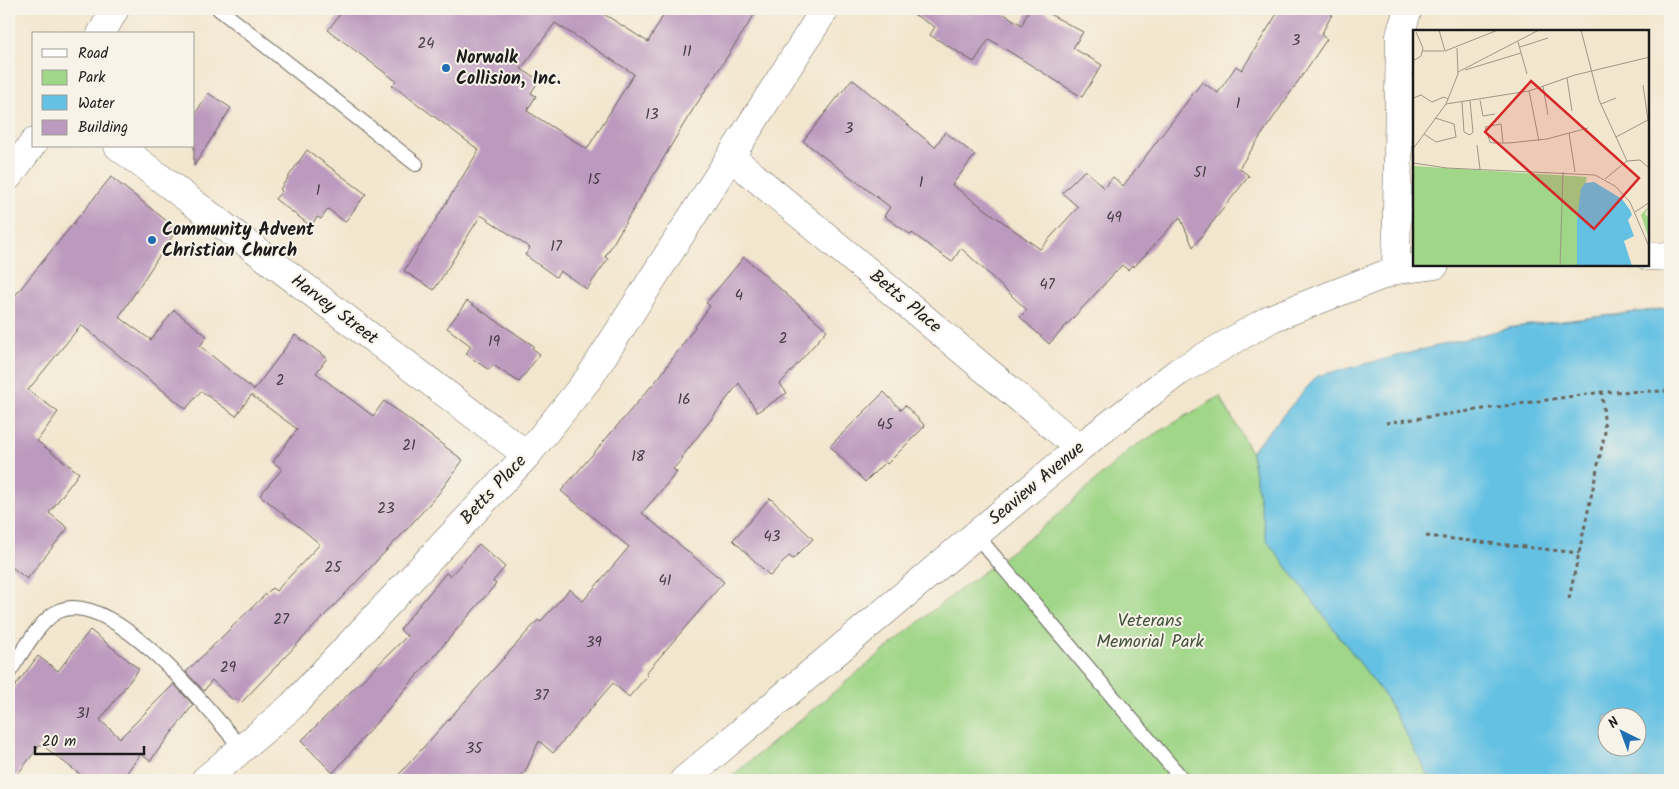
<svg xmlns="http://www.w3.org/2000/svg" width="1679" height="789" viewBox="0 0 1679 789" font-family="Kalam,sans-serif">
<style>
.green{fill:#9fd687;stroke:#5e7952}
.water{fill:#65c1e3;stroke:#406e80;fill-rule:evenodd}
.building{fill:#bc99be;fill-rule:evenodd}
.lines{fill:none;stroke-linecap:round;stroke-linejoin:round}
.lane-casing{stroke:#67635a;stroke-width:16}
.street-casing{stroke:#67635a;stroke-width:29}
.secondary-casing{stroke:#67635a;stroke-width:29}
.primary-casing{stroke:#67635a;stroke-width:29}
.path{stroke:#67635a;stroke-width:3;stroke-dasharray:4 4;stroke-linecap:butt}
.lane{stroke:#fff;stroke-width:14}
.street{stroke:#fff;stroke-width:28}
.secondary{stroke:#fff;stroke-width:28}
.primary{stroke:#fff;stroke-width:28}
.poi-dot{fill:#1f6fb2;stroke:#f7f3e8;stroke-width:2}
.labels{text-anchor:middle;dominant-baseline:central;stroke-width:4;stroke-linejoin:round;paint-order:stroke}
.number-label{font-size:15px;fill:#443b44}
.poi-label{font-size:18px;font-weight:bold;fill:#1c1c1c;stroke:#f7f3e8;text-anchor:start}
.street-label{font-size:18px;fill:#1c1c1c;stroke:#f7f3e8}
.park-label{font-size:18px;fill:#43543c;stroke:#f7f3e8}
.inset-road{fill:none;stroke:#9d9587;stroke-width:1}
.view{fill:#d62828;fill-opacity:0.15;stroke:#d62828;stroke-width:2.5}
.inset-edge{fill:none;stroke:#1c1c1c;stroke-width:2.5}
</style>
<rect width="100%" height="100%" fill="#f7f3e8"/>
<filter id="ink" filterUnits="userSpaceOnUse"><feTurbulence type="fractalNoise" baseFrequency=".02" numOctaves="2"/><feDisplacementMap in="SourceGraphic" scale="10" xChannelSelector="R" yChannelSelector="G"/><feConvolveMatrix kernelMatrix="1 2 1 2 8 2 1 2 1" color-interpolation-filters="sRGB"/></filter>
<filter id="wash" filterUnits="userSpaceOnUse"><feTurbulence type="fractalNoise" baseFrequency=".0096" numOctaves="4" result="noise"/><feDisplacementMap in="SourceGraphic" scale="20" xChannelSelector="R" yChannelSelector="G"/><feGaussianBlur stdDeviation="1.12" result="paint"/><feColorMatrix in="noise" values="0 0 0 0 0 0 0 0 0 0 0 0 0 0 0 0 0 1.4 0 .05"/><feComposite in="paint" operator="in"/></filter>
<g filter="url(#wash)">
<rect width="100%" height="100%" fill="#f3e6ce"/>
<path class="green" d="M1220,396L1251,452L1267,541L1385,696L1431,780H727L937,607L1051,521L1130,449Z"/>
<path class="water" d="M1670,308V780H1431L1385,696L1267,541L1251,452L1317,376L1513,327ZM1606,716H1636V746H1606Z"/>
<g id="blocks">
<path class="building" d="M344,9H596L648,42L667,9H758L685,122L605,257L608,259L587,289L560,271L556,277L525,255L530,248L481,215L434,290L404,271L479,150L392,85L396,81L328,30ZM555,23L634,74L587,149L527,111L536,96L531,93L539,80L521,69Z
M905,9H1007L1004,14L1022,25L1029,9H1040L1083,32L1073,48L1102,65L1082,97L989,39L974,62L930,35L935,27Z
M1280,9H1335L1321,35L1327,39L1239,168L1249,176L1193,247L1180,217L1134,267L1132,265L1128,270L1122,265L1049,344L1020,317L1027,310L961,248L952,262L912,233L911,235L884,216L890,207L803,141L852,79L935,147L945,132L975,155L952,185L1040,249L1078,207L1062,193L1085,170L1104,188L1113,177L1123,186L1202,82L1218,93L1236,66L1242,70Z
M208,93L231,108L194,166V116Z
M307,150L366,194L345,222L328,209L321,219L317,217L311,226L275,199L282,191L280,189Z
M111,177L177,229L119,317L151,340L174,310L207,336L200,346L254,390L295,335L327,358L316,373L373,416L384,401L463,460L439,493L407,529L241,703L236,698L233,700L212,680L204,691L186,672L272,588L276,591L320,544L260,495L282,469L273,462L297,429L251,395L236,416L201,391L186,409L81,325L28,390L58,412L37,441L79,473L49,513L68,528L27,579L9,565V303Z
M744,257L827,330L780,384L787,393L757,412L739,383L682,457L683,458L673,469L677,472L642,513L724,582L646,673L648,675L629,697L613,683L553,753L539,741L525,772L516,780H394L538,620L540,622L570,589L583,601L629,547L561,491L660,376L710,306L706,303Z
M467,301L534,346L532,348L540,354L519,382L493,365L489,370L466,354L471,346L447,328Z
M884,392L901,410L905,405L925,426L887,464L885,462L865,482L830,446Z
M770,498L813,539L793,559L789,556L770,576L733,540Z
M479,544L505,567L493,581L496,584L333,773L301,741L407,636L400,630L407,620L446,573L450,576Z
M90,630L139,669L100,720L120,738L174,684L193,705L150,761L141,754L121,780H87L41,744L13,780H9V694L38,656L58,671Z"/>
</g>
</g>
<g filter="url(#ink)">
<use href="#blocks" fill-opacity="0" stroke="#67635a" stroke-width="1"/>
<g class="lines">
<defs>
<path id="lane" d="M219,9L416,164
M976,535L1183,780
M9,672C21,655 40,619 59,611C112,587 212,713 242,749"/>
<path id="street" d="M118,146L527,455
M731,157L1079,448
M1396,270L1400,35L1408,9
M205,780L292,706L527,455L589,378L825,9"/>
<path id="secondary" d="M1648,256L1670,257
M684,780L1079,448L1178,372L1272,318L1396,270L1435,265"/>
<path id="primary" d="M101,34L115,9
M9,176L34,142"/>
</defs>
<use href="#lane" class="lane-casing"/>
<use href="#street" class="street-casing"/>
<use href="#secondary" class="secondary-casing"/>
<use href="#primary" class="primary-casing"/>
<path class="path" d="M1386,423L1602,392L1670,391
M1426,536L1579,553
M1569,599L1605,432L1602,392"/>
<use href="#lane" class="lane"/>
<use href="#street" class="street"/>
<use href="#secondary" class="secondary"/>
<use href="#primary" class="primary"/>
</g>
</g>
<g class="poi-dot">
<circle cx="446" cy="68" r="5"/>
<circle cx="152" cy="240" r="5"/>
</g>
<g class="labels">
<g class="number-label">
<text x="1296" y="41">3</text>
<text x="426" y="44">24</text>
<text x="687" y="52">11</text>
<text x="1238" y="104">1</text>
<text x="652" y="115">13</text>
<text x="849" y="129">3</text>
<text x="1200" y="173">51</text>
<text x="594" y="180">15</text>
<text x="921" y="183">1</text>
<text x="318" y="191">1</text>
<text x="1114" y="218">49</text>
<text x="556" y="247">17</text>
<text x="1047" y="285">47</text>
<text x="739" y="296">4</text>
<text x="783" y="339">2</text>
<text x="494" y="342">19</text>
<text x="280" y="381">2</text>
<text x="684" y="400">16</text>
<text x="885" y="425">45</text>
<text x="409" y="446">21</text>
<text x="638" y="457">18</text>
<text x="386" y="509">23</text>
<text x="772" y="537">43</text>
<text x="333" y="568">25</text>
<text x="665" y="581">41</text>
<text x="281" y="620">27</text>
<text x="594" y="643">39</text>
<text x="228" y="668">29</text>
<text x="541" y="696">37</text>
<text x="83" y="714">31</text>
<text x="474" y="749">35</text>
</g>
<g class="poi-label">
<text x="456" y="58">Norwalk<tspan x="456" dy="21">Collision, Inc.</tspan></text>
<text x="162" y="230">Community Advent<tspan x="162" dy="21">Christian Church</tspan></text>
</g>
<g class="street-label">
<text transform="translate(905 302) rotate(40)">Betts Place</text>
<text transform="translate(334 310) rotate(37)">Harvey Street</text>
<text transform="translate(1037 484) rotate(-40)">Seaview Avenue</text>
<text transform="translate(494 490) rotate(-47)">Betts Place</text>
</g>
<g class="park-label">
<text x="1150" y="621">Veterans<tspan x="1150" dy="21">Memorial Park</tspan></text>
</g>
</g>
<g transform="translate(1413 30)">
<rect width="236" height="236" fill="#f3e6ce"/>
<path d="M0,136L174,147L164,189V236H0ZM236,176L232,184L236,188V209L228,185Z" fill="#9fd687"/>
<path d="M181,152L209,169L217,180L219,185L215,190L221,206L211,211L219,236H164V189L168,159L172,153Z" fill="#65c1e3"/>
<path class="inset-road" d="M26,0L32,21L85,0M168,0L186,70L214,131M105,12L114,44M107,17L135,8M9,21H31M0,31L8,26L10,18L3,2M52,40L108,23M45,42L126,0M154,48L159,81M130,56L135,85M116,61L126,111M0,68L8,65L19,72L31,67L35,69M67,70L70,86L82,84M49,72L51,102L57,105L60,102L57,71M33,74L45,44L44,18M188,74L203,68M156,103L162,142M11,104L23,112L43,107L41,94L22,88M203,107L235,90L230,55M90,113L88,94L72,97L77,112L80,113H96L134,109L175,98M64,115L67,139M0,119L33,74L116,61L162,45L237,27M0,133L34,138L182,145L202,156L217,172L237,219M192,149L214,131L227,130L237,139M222,182L237,172M147,236L150,142"/>
<path class="view" d="M118,51L226,148L181,199L72,102Z"/>
<rect width="236" height="236" class="inset-edge"/>
</g>
<rect width="1679" height="789" fill="none" stroke="#f7f3e8" stroke-width="30"/>
<rect x="32" y="32" width="162" height="115" fill="#f7f3e8" stroke="#9f9d96"/>
<rect x="42" y="49" width="25" height="8" fill="#ffffff" stroke="#9f9d96"/>
<text x="78" y="58" font-size="15" fill="#1c1c1c">Road</text>
<rect x="42" y="70" width="25" height="15" fill="#9fd687" stroke="#9f9d96"/>
<text x="78" y="82" font-size="15" fill="#1c1c1c">Park</text>
<rect x="42" y="95" width="25" height="15" fill="#65c1e3" stroke="#9f9d96"/>
<text x="78" y="108" font-size="15" fill="#1c1c1c">Water</text>
<rect x="42" y="120" width="25" height="15" fill="#bc99be" stroke="#9f9d96"/>
<text x="78" y="132" font-size="15" fill="#1c1c1c">Building</text>
<g transform="translate(1622 732) rotate(318)"><circle r="24" fill="#f7f3e8" stroke="#9f9d96"/>
<path d="M0-4L9 19L0 12L-9 19Z" fill="#1f6fb2"/>
<text y="-8" font-size="14" font-weight="bold" text-anchor="middle" fill="#1c1c1c">N</text>
</g>
<path d="M35 746v8h109v-8" fill="none" stroke="#1c1c1c" stroke-width="2.5"/>
<text x="42" y="746" font-size="15" fill="#1c1c1c" stroke="#f7f3e8" stroke-width="4" paint-order="stroke">20 m</text>
</svg>
